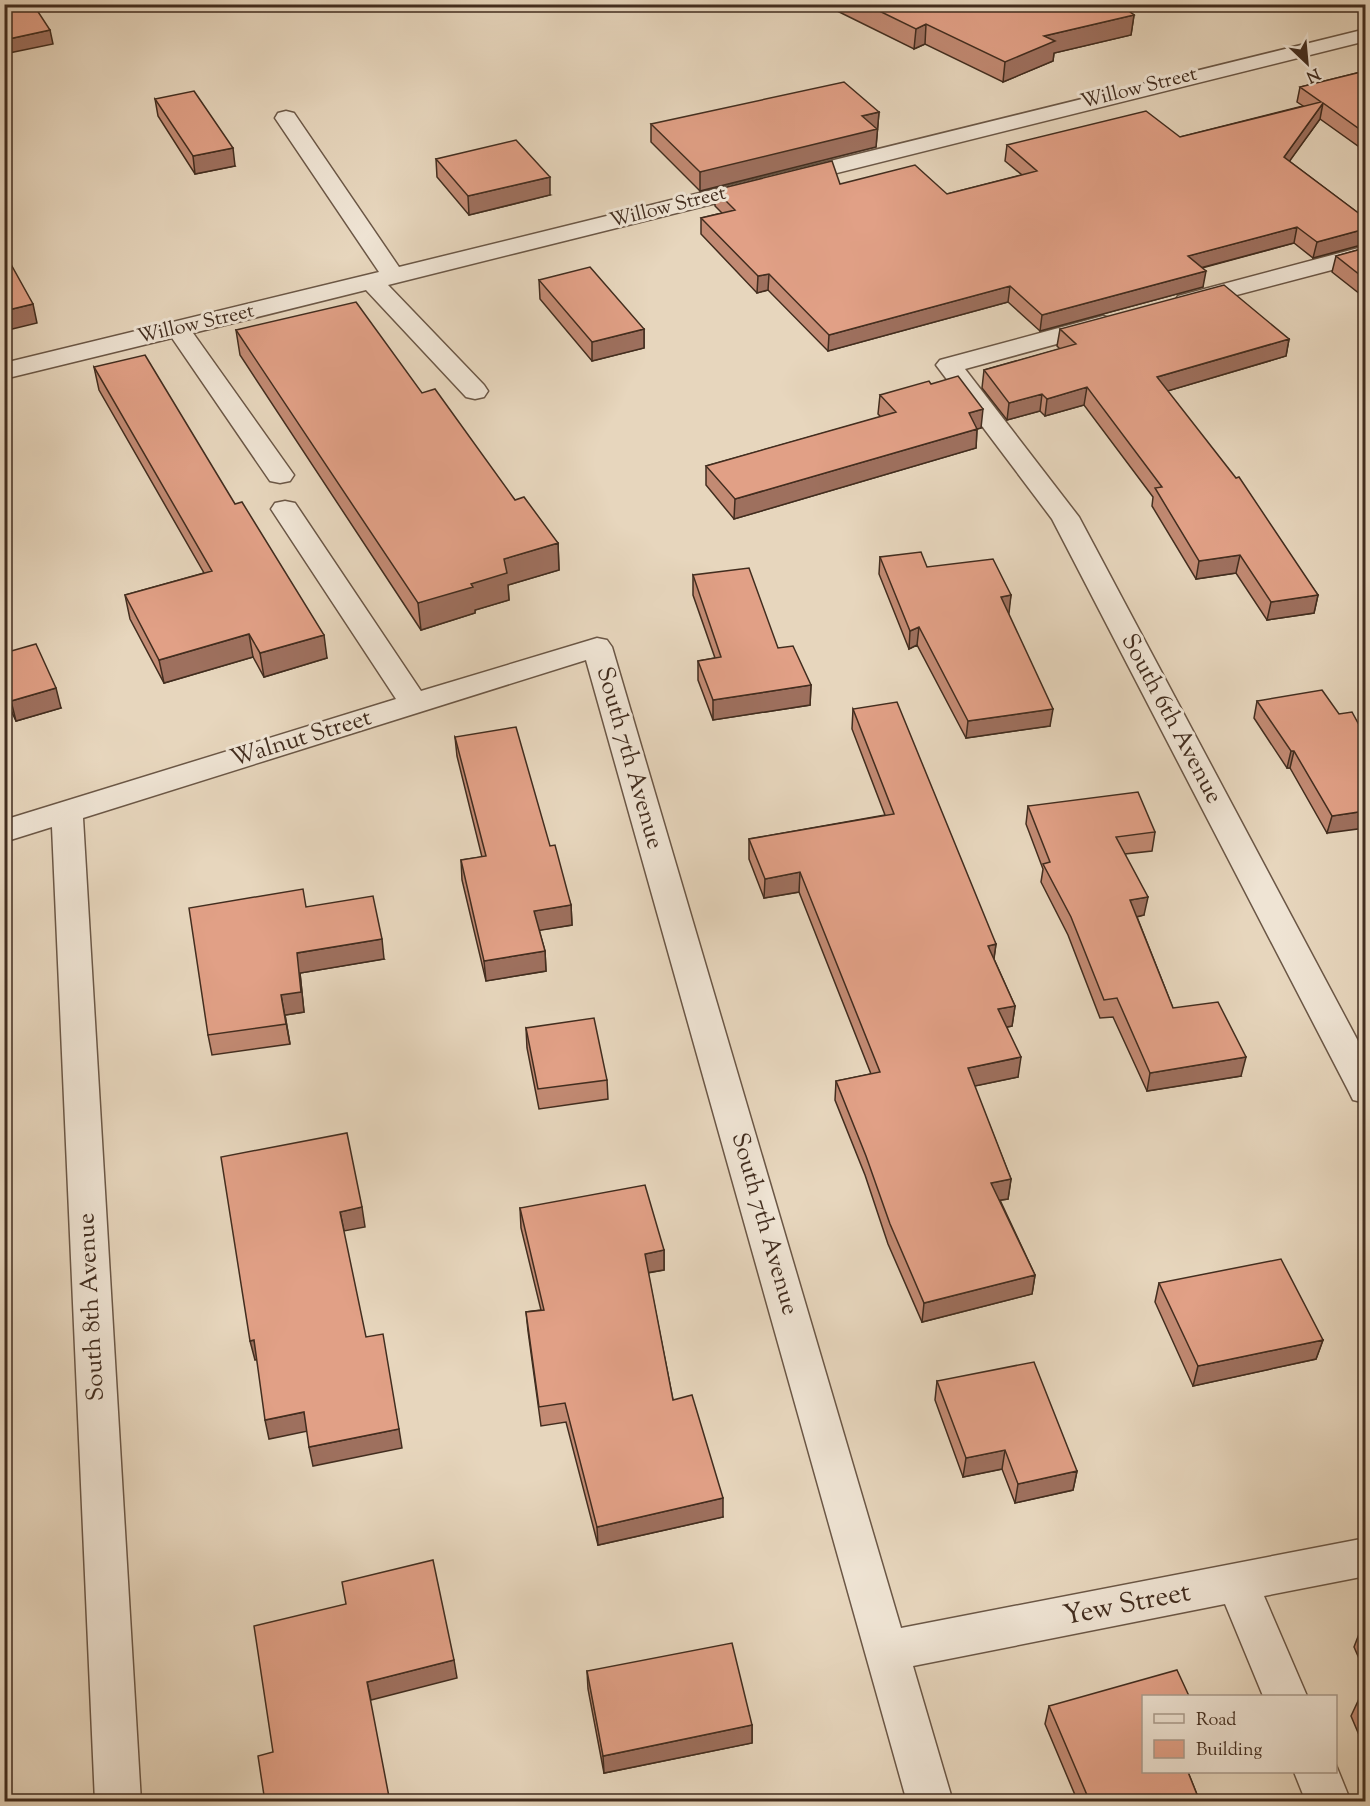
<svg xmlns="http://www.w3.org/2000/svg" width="1370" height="1806" viewBox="0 0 1370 1806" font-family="'Sorts Mill Goudy',serif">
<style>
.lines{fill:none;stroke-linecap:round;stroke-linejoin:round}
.minor-casing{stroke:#6b5746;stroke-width:3}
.minor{fill:#efe4d4;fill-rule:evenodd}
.wall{fill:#c28a73;stroke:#422d1f;stroke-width:1.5}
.shaded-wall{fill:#9e705e;stroke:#422d1f;stroke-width:1.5}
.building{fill:#e1a086;stroke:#422d1f;stroke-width:1.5}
.labels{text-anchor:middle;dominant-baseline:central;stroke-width:6;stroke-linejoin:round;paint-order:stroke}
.far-street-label{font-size:20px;fill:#422d1f;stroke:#efe4d4}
.street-label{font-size:24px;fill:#422d1f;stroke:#efe4d4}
.near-street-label{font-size:28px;fill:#422d1f;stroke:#efe4d4}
</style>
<rect width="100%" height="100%" fill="#e7d6bd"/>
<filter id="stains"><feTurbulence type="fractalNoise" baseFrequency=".00333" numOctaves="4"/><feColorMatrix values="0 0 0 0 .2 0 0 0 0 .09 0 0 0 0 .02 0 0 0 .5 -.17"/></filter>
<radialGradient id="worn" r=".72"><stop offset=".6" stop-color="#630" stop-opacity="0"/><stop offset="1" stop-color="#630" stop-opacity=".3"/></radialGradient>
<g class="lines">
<defs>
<path id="minor" d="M1366,29V41L388,285L484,385L488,391L484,397L475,399L466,397L366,290L193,333L294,475L290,481L280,483L270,481L172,338L4,379V363L379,272L275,118L278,113L286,111L294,113L399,267Z
M1366,246V261L1187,308L1178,306L1175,301L1178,296Z
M1103,316L1112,319L1116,324L1112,329L965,369L1079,517L1366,1056V1103L1353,1100L1348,1090L1052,519L936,365L940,360Z
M285,501L295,503L421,691L597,638L607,640L612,647L901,1628L1366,1538V1576L1264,1596L1307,1696H1263L1225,1604L913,1666L953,1802H907L586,660L83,818L141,1802H95L52,827L4,842V820L396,699L271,509L275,503Z
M1336,1765L1351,1802H1306L1294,1772H1336Z"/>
</defs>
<use href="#minor" class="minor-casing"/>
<use href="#minor" class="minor"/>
</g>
<path class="wall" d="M823,4H1119L1134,15L1131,35L1054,53L1053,61L1003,82L925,44L914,49Z
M1365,71V151L1320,119L1289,161L1365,218V244L1313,258L1294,243L1202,268L1203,287L1040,331L1008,302L828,351L768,290L757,293L701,234V218L722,213L715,206V190L840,184L947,194L1022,175L1005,161L1007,145L1180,137L1303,106L1297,102L1300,87Z
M155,99L235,166L195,174L158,116Z
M879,112L876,147L700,191L651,142V124Z
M436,159L550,195L469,215L437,177Z
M1365,248V298L1332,272L1336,256Z
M539,280L644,329V348L592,361L540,299Z
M1060,329L1289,339L1286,356L1167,391L1318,595L1314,613L1267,620L1236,573L1196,579L1152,506L1153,497L1084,405L1045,416L1040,411L1007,420L982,388L984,370L1060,349L1057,346Z
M236,330L422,393L515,500L558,543L559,570L508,585L509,600L475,610V613L421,630L240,355Z
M94,367L235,504L327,658L264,677L253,657L164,683L130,619L125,595L204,573L99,390Z
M880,395L981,428L977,429L976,448L734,519L706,485V466L881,417L878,414Z
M880,557L927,567L1011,595L1008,613L1050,726L966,738L917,645L909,649L879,574Z
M693,575L778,648L811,685L810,705L713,720L698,680V661L715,658L693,595Z
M4,653L61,708L16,721L4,695Z
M1257,701L1339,714L1365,736L1327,833L1290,768H1287L1254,718Z
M853,709L996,944L994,959L1015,1006L1012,1026L1007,1027L1018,1077L974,1086L1011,1179L1008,1199L1000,1200L1035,1275L1032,1294L922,1322L888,1244L865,1175L835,1100L836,1081L871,1074L799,892L764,898L749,859V839L885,815L852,729Z
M455,737L550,846L571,905L572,925L539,930L545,951L546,971L486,981L462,880L461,860L482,857L457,756Z
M1028,806L1155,832L1152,851L1125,854L1144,915L1137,917L1173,1008L1241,1076L1147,1091L1113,1017L1100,1018L1068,935L1041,882L1043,869L1026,824Z
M306,907L384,959L300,973L304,1012L285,1015L290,1044L212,1055L208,1035Z
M526,1028L607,1080L608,1099L539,1109L527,1048Z
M520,1208L664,1250V1270L648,1273L673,1400L723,1517L598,1545L566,1422L541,1426L528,1331L526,1312L541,1310L521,1228Z
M1159,1283L1323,1340L1316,1359L1193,1386L1155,1302Z
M937,1381L1077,1471L1073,1490L1015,1503L1002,1469L963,1477L935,1400Z
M1365,1628V1672L1354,1647L1361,1629Z
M587,1671L752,1725V1743L604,1773L588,1689Z
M1365,1698V1749L1351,1716L1359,1699Z
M1049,1706L1188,1772L1200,1802H1078L1045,1724Z"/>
<path class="shaded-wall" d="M1134,15L1131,35L1054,53L1053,61L1003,82L1005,62L1044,36Z
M926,24L925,44L914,49L916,29Z
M50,30L53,44L4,54V40Z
M1323,103L1320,119L1281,173L1284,157Z
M879,112L876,147L700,191V172L862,116Z
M233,148L235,166L195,174L193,156Z
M550,177V195L469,215L468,196Z
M1297,227L1294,243L1185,272L1188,256Z
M1365,229V244L1313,258L1317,242Z
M1206,271L1203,287L1040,331L1042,315Z
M769,274L768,290L757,293L758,276Z
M1010,286L1008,302L828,351L829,335Z
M33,304L37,323L4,331V311Z
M644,329V348L592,361V342Z
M1289,339L1286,356L1154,395L1157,377Z
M1087,387L1084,405L1045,416L1047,399Z
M1042,394L1040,411L1007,420L1009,403Z
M983,409L981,428L967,432L969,413Z
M977,429L976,448L734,519L735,499Z
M558,543L559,570L508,585L509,600L475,610V613L421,630L418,603L471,584L504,559Z
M1240,555L1236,573L1196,579L1199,561Z
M1011,595L1009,613L999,614L1001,597Z
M1318,595L1314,613L1267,620L1271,602Z
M919,627L917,645L909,649L910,631Z
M249,634L253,657L164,683L159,660Z
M324,635L327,658L264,677L260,653Z
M811,685L810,705L713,720V700Z
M56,688L61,708L16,721L11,701Z
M1053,709L1050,726L966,738L968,721Z
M1291,751H1294L1290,768H1287Z
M1365,811V828L1327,833L1332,816Z
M800,872L799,892L764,898L765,879Z
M1148,897L1144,915L1127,919L1130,900Z
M571,905L572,925L536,931L534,911Z
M382,939L384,959L300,973L304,1012L285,1015L290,1044L281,995L297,953Z
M996,944L993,964L988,946Z
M545,951L546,971L486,981L484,961Z
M1015,1006L1012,1026L995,1029L998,1009Z
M1021,1057L1018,1077L965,1088L968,1068Z
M1246,1057L1241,1076L1147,1091L1150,1073Z
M1011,1179L1008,1199L988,1202L991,1183Z
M362,1207L365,1227L344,1231L340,1212Z
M664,1250V1270L645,1273V1254Z
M1035,1275L1032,1294L922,1322L924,1303Z
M254,1340L259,1359L255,1360L250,1341Z
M1323,1340L1316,1359L1193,1386L1198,1366Z
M304,1412L308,1431L269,1439L265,1420Z
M399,1429L402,1448L313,1466L309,1447Z
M1005,1450L1002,1469L963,1477L966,1458Z
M1077,1471L1073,1490L1015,1503L1018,1484Z
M723,1498V1517L598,1545L597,1527Z
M454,1660L457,1678L371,1700L367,1682Z
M752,1725V1743L604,1773L603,1756Z"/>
<path class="building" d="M4,4H33L50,30L4,40Z
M865,4H1119L1134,15L1044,36L1055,41L1005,62L926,24L916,29Z
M1365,71V133L1323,103L1284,157L1365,218V229L1317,242L1297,227L1188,256L1206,271L1042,315L1010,286L829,335L769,274L758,276L701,218L735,210L715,190L832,161L840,184L915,165L947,194L1037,171L1007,145L1146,111L1180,137L1321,102L1300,87Z
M844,82L879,112L862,116L877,129L700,172L651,124Z
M194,91L233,148L193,156L155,99Z
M516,140L550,177L468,196L436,159Z
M1365,248V279L1336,256Z
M4,259H8L33,304L4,311Z
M590,267L644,329L592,342L539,280Z
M1224,285L1289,339L1157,377L1236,478L1239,477L1318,595L1271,602L1240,555L1199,561L1155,488L1162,487L1087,387L1047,399L1042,394L1009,403L984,370L1076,344L1060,329Z
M356,302L422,393L435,389L515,500L524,497L558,543L504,559L507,573L471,584L473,587L418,603L236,330Z
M145,355L235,504L242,502L324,635L260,653L249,634L159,660L125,595L212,571L94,367Z
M958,376L983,409L969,413L977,429L735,499L706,466L896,412L880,395L929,381L931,384Z
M921,552L927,567L993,559L1011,595L1001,597L1053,709L968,721L919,627L910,631L880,557Z
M749,568L778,648L793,646L811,685L713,700L698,661L721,657L693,575Z
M36,644L56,688L11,701L4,687V653Z
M1322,690L1339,714L1352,712L1365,736V811L1332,816L1294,751H1291L1257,701Z
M897,702L996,944L988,946L1015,1006L998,1009L1021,1057L968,1068L1011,1179L991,1183L1035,1275L924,1303L890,1224L866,1156L836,1081L880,1072L800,872L765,879L749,839L894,814L853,709Z
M516,727L550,846L555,845L571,905L534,911L545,951L484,961L461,860L486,856L455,737Z
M1138,792L1155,832L1116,837L1148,897L1130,900L1173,1008L1218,1002L1246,1057L1150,1073L1117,998L1104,1000L1071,917L1043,864L1050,862L1028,806Z
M303,889L306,907L373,896L382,939L297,953L301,992L281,995L286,1024L208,1035L189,908Z
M594,1018L607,1080L538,1089L526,1028Z
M347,1133L362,1207L340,1212L366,1337L383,1334L399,1429L309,1447L304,1412L265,1420L254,1340L250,1341L221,1157Z
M645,1185L664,1250L645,1254L673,1400L692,1395L723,1498L597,1527L565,1403L539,1407L526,1312L544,1310L520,1208Z
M1281,1259L1323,1340L1198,1366L1159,1283Z
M1034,1362L1077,1471L1018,1484L1005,1450L966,1458L937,1381Z
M433,1560L454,1660L367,1682L390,1802H265L258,1756L273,1752L254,1626L346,1604L342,1582Z
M1365,1628V1639L1361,1629Z
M732,1643L752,1725L603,1756L587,1671Z
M1177,1670L1189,1696H1143V1772H1188L1200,1802H1090L1049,1706Z
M1365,1698V1715L1359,1699Z"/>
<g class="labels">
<g class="far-street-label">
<text transform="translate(1139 89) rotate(-14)">Willow Street</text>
<text transform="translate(668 208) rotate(-14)">Willow Street</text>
<text transform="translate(196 325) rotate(-13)">Willow Street</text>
</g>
<g class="street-label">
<text transform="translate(1171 719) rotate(62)">South 6th Avenue</text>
<text transform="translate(301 739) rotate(-17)">Walnut Street</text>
<text transform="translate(629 758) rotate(74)">South 7th Avenue</text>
<text transform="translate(764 1224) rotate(74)">South 7th Avenue</text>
<text transform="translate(92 1307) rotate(-93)">South 8th Avenue</text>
</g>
<g class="near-street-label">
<text transform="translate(1127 1605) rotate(-11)">Yew Street</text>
</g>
</g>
<rect width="1370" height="1806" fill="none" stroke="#e7d6bd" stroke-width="24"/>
<rect x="6" y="6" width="1358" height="1794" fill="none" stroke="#422d1f" stroke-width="3"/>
<rect x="12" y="12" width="1346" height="1782" fill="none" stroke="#422d1f" stroke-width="1.5"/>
<rect x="1142" y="1695" width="195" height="78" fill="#efe4d4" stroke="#aa9b8c" stroke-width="1.5"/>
<rect x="1154" y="1714" width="30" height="9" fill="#efe4d4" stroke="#aa9b8c" stroke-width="1.5"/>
<text x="1196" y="1725" font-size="18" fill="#422d1f">Road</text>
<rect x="1154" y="1740" width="30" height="18" fill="#e1a086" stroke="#aa9b8c" stroke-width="1.5"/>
<text x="1196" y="1755" font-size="18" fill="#422d1f">Building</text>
<g transform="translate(1307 63) rotate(154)" stroke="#efe4d4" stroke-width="4.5" paint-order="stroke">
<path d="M0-4.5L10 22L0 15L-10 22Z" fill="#422d1f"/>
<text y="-9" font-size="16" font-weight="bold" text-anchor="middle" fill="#422d1f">N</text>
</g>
<rect width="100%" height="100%" filter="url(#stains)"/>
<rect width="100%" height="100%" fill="url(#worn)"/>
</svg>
